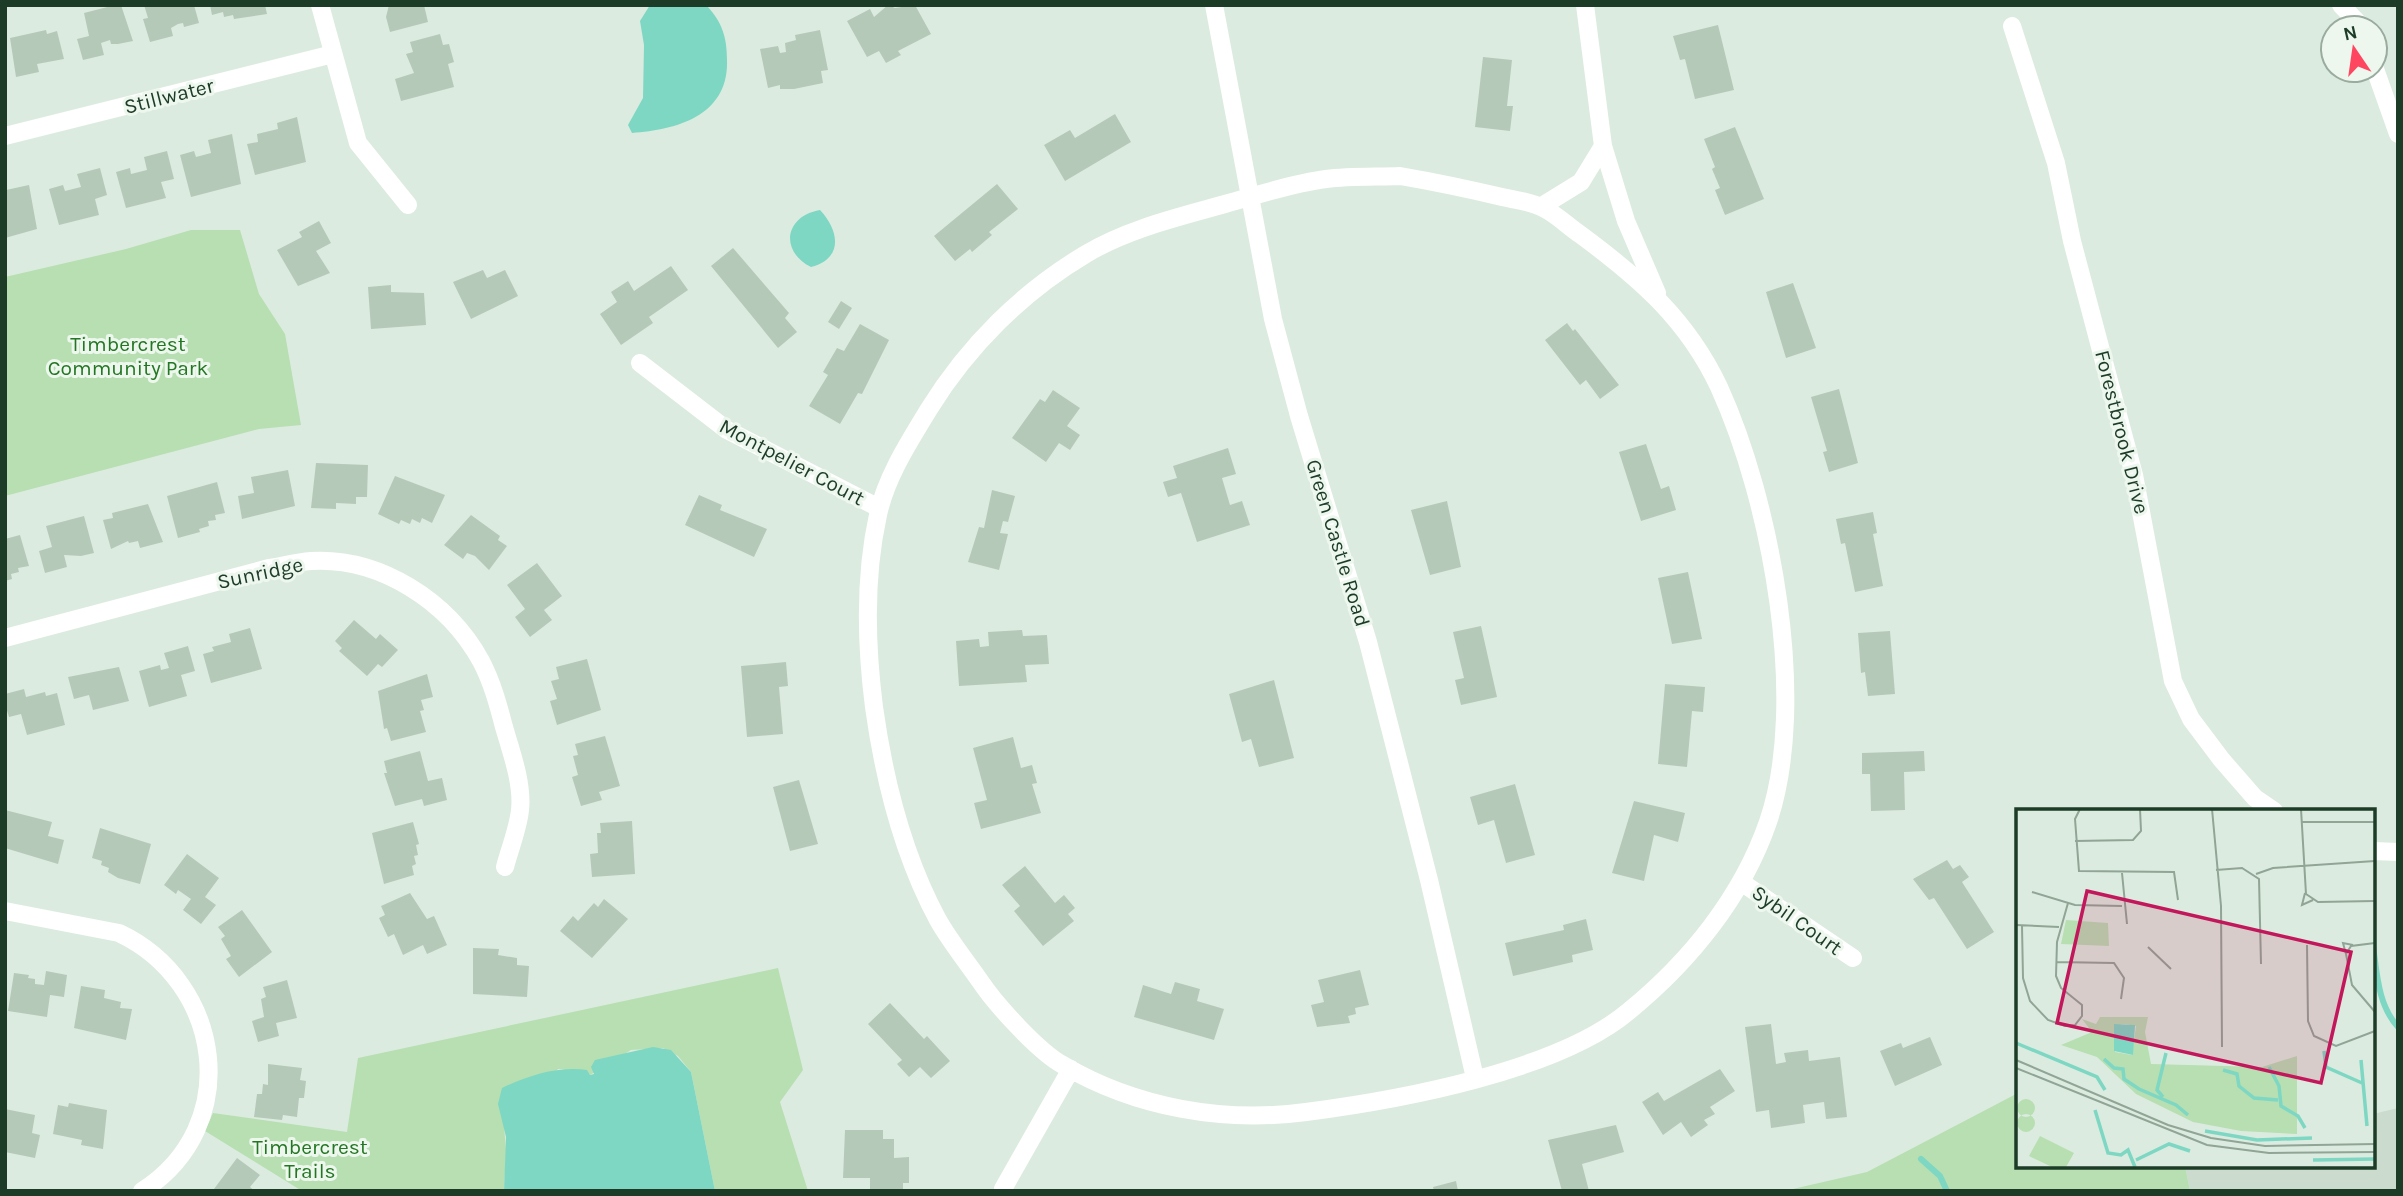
<svg xmlns="http://www.w3.org/2000/svg" width="2403" height="1196" viewBox="0 0 2403 1196" font-family="Karla,sans-serif">
<style>
.built{fill:#cbdbcd}
.green{fill:#b7dfb2}
.water{fill:#7dd7c3}
.lines{fill:none;stroke-linecap:round;stroke-linejoin:round}
.stream{stroke:#7dd7c3;stroke-width:6}
.building{fill:#b5c9b9}
.street{stroke:#fff;stroke-width:18}
.labels{text-anchor:middle;dominant-baseline:central;stroke-width:6;stroke-linejoin:round;paint-order:stroke}
.street-label{font-size:21px;fill:#1d3c27;stroke:#edf7ee}
.park-label{font-size:21px;fill:#237723;stroke:#edf7ee}
.inset-river{fill:none;stroke:#7dd7c3;stroke-width:3.5}
.inset-road{fill:none;stroke:#90a595;stroke-width:2}
.view{fill:#c2185b;fill-opacity:0.15;stroke:#c2185b;stroke-width:3.5}
.inset-edge{fill:none;stroke:#1d3c27;stroke-width:3.5}
</style>
<rect width="100%" height="100%" fill="#dcebdf"/>
<path class="built" d="M2398,1108V1191H2190L2185,1166H2373V1114Z"/>
<path class="green" d="M191,230H240L259,294L285,334L301,425L259,429L5,496V277L126,249Z
M778,968L803,1070L780,1102L808,1191H715L691,1072L678,1056L663,1048L631,1050L590,1075L587,1071L558,1069L504,1126L506,1150L504,1191H302L205,1131L213,1113L347,1132L358,1058Z
M2018,1093V1166H2185L2190,1191H1784L1867,1172Z"/>
<path class="water" d="M650,5L707,6C722,22 727,37 727,60C729,115 678,130 632,133L628,125L643,98L644,45L640,21Z
M820,210C840,231 843,259 811,267C779,251 785,216 820,210Z
M653,1047L671,1050L691,1072L715,1191H504L506,1137L498,1104L502,1088C529,1075 559,1066 587,1070L590,1075L594,1074L591,1067L595,1060Z"/>
<g class="lines">
<path class="stream" d="M2373,946C2377,974 2378,1005 2398,1027
M1921,1159L1940,1176L1947,1191"/>
</g>
<path class="building" d="M115,5H121L133,41L118,44H111L110,40L101,43L104,55L83,60L77,39L89,36L84,13Z
M144,5H194L199,23L184,27L183,23L178,24L171,28L173,36L150,42L143,19L148,18Z
M210,5H265L267,14L234,19L233,15L224,17L223,12L212,15Z
M389,5H424L428,22L390,32L386,17Z
M888,5L895,8L915,5L931,34L898,51L901,55L886,63L879,51L867,57L847,21L870,9L874,17Z
M1718,25L1734,90L1695,99L1685,59L1680,60L1673,36Z
M46,30L47,34L57,31L64,59L37,64L39,72L16,77L10,38Z
M820,30L828,70L821,71L823,83L794,89H780V85L768,88L760,49L778,46L780,53L786,52L785,43L796,40L795,35Z
M440,34L443,45L449,44L454,62L448,64L454,87L401,101L395,79L414,73L406,54L413,52L410,42Z
M1483,57L1512,60L1507,106H1513L1510,131L1475,127Z
M1115,114L1131,142L1065,181L1044,145L1070,130L1075,138Z
M297,117L306,162L255,175L247,144L258,142L257,134L278,129L277,123Z
M1735,127L1764,199L1725,215L1715,190L1720,188L1712,169L1715,167L1704,139Z
M232,134L241,184L191,197L180,155L194,151L196,157L211,153L208,140Z
M167,151L174,179L161,182L166,198L126,208L116,172L130,168L131,174L147,170L144,157Z
M100,168L107,195L95,199L99,215L59,225L49,189L63,185L65,191L81,187L77,174Z
M997,184L1018,209L989,232L992,235L972,252L970,249L955,261L934,236Z
M29,185L37,229L5,238L6,190Z
M319,221L331,243L316,251L330,273L298,286L277,250L302,237L299,232Z
M733,248L789,313L785,318L797,332L778,348L711,266Z
M671,266L688,290L649,317L653,323L621,345L600,314L617,302L611,292L628,281L634,291Z
M483,270L487,278L505,270L518,296L471,319L453,282Z
M1793,283L1816,348L1786,358L1766,292Z
M391,285V292L424,293L426,325L371,329L368,287Z
M841,301L852,308L839,329L828,322Z
M1567,323L1573,331L1575,329L1619,385L1600,399L1586,380L1580,385L1545,340Z
M860,324L889,340L862,394L858,393L840,424L809,406L828,375L823,372L837,348L844,351Z
M1839,389L1858,463L1829,472L1823,452L1827,451L1811,397Z
M1053,390L1080,408L1067,426L1080,435L1070,450L1059,443L1046,462L1012,438L1040,399L1045,402Z
M1646,444L1661,489L1669,486L1676,510L1641,521L1619,452Z
M1228,448L1236,474L1222,478L1230,505L1242,501L1250,525L1197,542L1181,493L1168,497L1163,482L1177,478L1173,466Z
M316,463L368,465L367,497H356V504L336,503V509L311,508Z
M288,470L295,506L242,519L238,496L254,493L251,477Z
M395,476L445,495L432,523L422,518L420,523L412,519L410,524L401,520L399,524L378,514Z
M217,482L225,513L215,515L216,520L208,521L209,526L199,529L200,532L178,538L167,496Z
M992,490L1015,496L1008,522L1003,521L1000,533L1008,534L999,570L968,562L979,527L984,528Z
M699,495L722,505L720,510L767,529L754,557L685,525Z
M1447,501L1461,567L1430,575L1411,510Z
M148,504L163,542L140,548L138,541L129,543L128,541L111,549L103,520L113,518L112,513Z
M1873,512L1877,533L1873,534L1883,586L1855,592L1845,543L1841,544L1836,519Z
M471,515L500,536L498,540L507,546L489,570L475,556L467,553L463,559L444,545Z
M84,516L94,553L81,556L64,555L67,567L45,573L39,551L52,547L46,526Z
M20,535L29,566L18,568L19,572L11,574L12,579L5,581V539Z
M537,563L562,596L544,610L552,620L530,637L515,617L525,609L507,585Z
M1688,572L1702,639L1672,644L1658,578Z
M354,620L376,639L380,634L398,650L382,667L378,664L367,676L339,651L342,648L335,641Z
M1481,626L1497,697L1461,705L1455,680L1464,678L1453,632Z
M250,628L262,669L211,683L203,654L214,651L212,647L231,642L229,634Z
M1022,630L1023,636L1047,635L1049,664L1025,665L1027,682L959,686L956,641L979,639L980,647L989,646L988,632Z
M1890,631L1895,694L1868,696L1865,672L1861,673L1858,633Z
M188,646L195,671L181,675L187,696L149,707L139,671L160,665L161,670L169,668L164,653Z
M587,659L601,710L557,725L550,701L557,699L551,681L559,679L556,667Z
M786,662L788,686L779,687L783,734L747,737L741,666Z
M119,667L129,701L93,710L89,695L74,699L68,677Z
M427,674L433,697L421,700L424,710L420,711L426,732L391,741L387,728L384,729L378,691Z
M1274,680L1294,758L1259,767L1251,739L1242,742L1229,694Z
M1665,684L1705,687L1703,712L1692,711L1687,767L1658,764Z
M24,689L26,697L45,692L46,696L57,693L65,725L27,735L21,714L9,717L5,704V694Z
M605,736L620,786L599,792L602,800L581,806L572,777L578,775L573,756L578,755L575,744Z
M1013,737L1021,768L1032,765L1037,783L1032,784L1041,813L981,829L974,803L987,800L973,748Z
M420,751L428,781L442,778L447,800L424,806L422,799L395,806L384,773H387L384,761Z
M1924,751L1925,771L1904,772L1905,810L1871,811L1870,774H1862V753Z
M799,780L818,844L790,851L773,787Z
M1515,784L1535,855L1506,863L1494,820L1478,825L1470,797Z
M1634,801L1685,813L1678,842L1654,835L1644,881L1612,873Z
M5,810L52,822L48,836L64,840L58,864L5,848Z
M632,821L635,874L592,877L590,854L598,853L597,833H601L600,823Z
M413,822L419,844L416,845L418,855L414,856L416,864L412,866L414,875L384,884L372,833Z
M100,828L151,844L140,884L118,878L108,872L109,868L101,865L102,861L92,858Z
M187,854L219,878L205,897L216,905L201,924L183,910L191,899L178,890L176,894L164,885Z
M1947,860L1953,869L1960,865L1969,877L1962,882L1994,932L1967,949L1934,898L1929,900L1913,879Z
M1025,866L1055,903L1064,895L1075,908L1068,914L1074,921L1043,946L1014,911L1020,906L1002,885Z
M410,893L427,919L434,916L447,945L427,954L423,945L403,955L394,934L388,937L379,918L385,915L381,906Z
M604,899L628,919L592,958L560,931L573,916L578,921L594,903L598,907Z
M242,910L272,952L239,977L226,959L231,956L221,939L225,936L218,927Z
M1586,919L1593,950L1572,955L1573,962L1513,976L1505,943L1564,930L1563,925Z
M473,948L499,949L498,955L517,958V965L529,966L527,997L473,994Z
M1360,970L1369,1005L1355,1008L1356,1014L1348,1016L1350,1023L1317,1027L1311,1005L1324,1002L1318,980Z
M46,971L67,975L64,997L50,995L47,1017L8,1011L14,973L29,975L28,978L35,979V984L44,985Z
M287,980L297,1018L276,1023L279,1036L258,1042L252,1021L264,1017L261,999L266,997L263,987Z
M1175,982L1200,989L1197,1001L1224,1009L1214,1040L1134,1017L1143,985L1171,994Z
M81,986L105,990L104,998L121,1002L120,1008L132,1009L126,1040L74,1028Z
M890,1003L924,1039L927,1036L950,1061L931,1078L920,1067L909,1077L897,1064L902,1060L868,1024Z
M1771,1024L1776,1064L1786,1062L1784,1053L1808,1050L1809,1061L1840,1057L1847,1117L1826,1119L1824,1102L1803,1105L1805,1123L1771,1128L1769,1110L1756,1112L1745,1027Z
M1930,1037L1942,1065L1895,1086L1880,1051L1901,1043L1903,1048Z
M268,1064L302,1068L300,1080L306,1081L304,1098H299L297,1117L283,1115L282,1120L254,1117L257,1094H262L263,1084L268,1085Z
M1720,1069L1735,1091L1710,1107L1715,1114L1704,1120L1708,1125L1691,1137L1681,1122L1663,1135L1642,1102L1658,1092L1664,1101Z
M69,1103L107,1110L103,1149L81,1145L82,1140L53,1134L58,1105L68,1107Z
M5,1109L35,1115L32,1133L40,1135L35,1158L5,1152Z
M1616,1125L1624,1152L1582,1164L1589,1191H1562L1548,1140Z
M845,1130H883V1139H894V1158L909,1157V1183H903V1191H870V1178H843Z
M237,1158L260,1175L250,1187L255,1191H217L214,1189Z
M1456,1181L1458,1191H1434L1433,1187Z"/>
<g class="lines">
<path class="street" d="M320,5L358,143L408,205
M1214,5L1273,319L1299,416L1368,642L1429,880L1475,1078
M1585,5L1603,146L1626,221L1657,293
M2341,5L2363,28
M2012,26L2056,163L2072,241L2134,475L2173,681L2191,719L2221,759L2255,798L2274,811
M2375,69L2398,134
M5,136L333,54
M1400,176C1435,182 1468,189 1502,197C1516,200 1533,202 1545,209C1557,215 1569,227 1581,235C1639,278 1687,319 1719,387C1771,501 1809,702 1768,822C1742,897 1690,961 1629,1011C1558,1071 1399,1100 1306,1112C1224,1123 1136,1108 1063,1065C1039,1052 996,1005 980,981C966,961 950,941 938,920C904,857 884,779 874,707C866,644 864,578 878,515C886,477 909,442 929,409C968,346 1022,292 1086,254C1127,229 1179,217 1225,204C1258,195 1293,183 1326,179C1350,176 1376,177 1400,176Z
M1542,206L1581,182L1603,146
M640,363L727,430L879,508
M5,638L269,568C282,566 297,562 311,561C380,557 448,601 481,661C492,682 498,704 504,727C511,751 523,784 520,810C518,829 510,848 505,867
M2373,851L2398,852
M1741,882L1853,958
M5,911L119,933C223,982 244,1126 142,1191
M1003,1189L1071,1069"/>
</g>
<g class="labels">
<g class="street-label">
<text transform="translate(169 96) rotate(-14)">Stillwater</text>
<text transform="translate(2122 432) rotate(76)">Forestbrook Drive</text>
<text transform="translate(792 462) rotate(28)">Montpelier Court</text>
<text transform="translate(1338 543) rotate(73)">Green Castle Road</text>
<text transform="translate(260 573) rotate(-12)">Sunridge</text>
<text transform="translate(1797 920) rotate(35)">Sybil Court</text>
</g>
<g class="park-label">
<text x="128" y="344">Timbercrest<tspan x="128" dy="24">Community Park</tspan></text>
<text x="310" y="1147">Timbercrest<tspan x="310" dy="24">Trails</tspan></text>
</g>
</g>
<g transform="translate(2016 809)">
<rect width="359" height="359" fill="#dcebdf"/>
<path d="M50,111L92,114L93,137L45,135ZM84,208H132L129,223L135,255L246,258L281,247V325L225,322L177,313L120,285L81,248L45,236L76,223L66,210L80,215ZM109,215L120,217L116,246L99,243L98,216ZM1 299a9 9 0 1 1 18 0a9 9 0 1 1-18 0ZM1 314a9 9 0 1 1 18 0a9 9 0 1 1-18 0ZM24,327L58,344L50,358H36L13,347Z" fill="#b7dfb2" fill-rule="evenodd"/>
<path d="M98,215L119,216L117,246L98,242Z" fill="#7dd7c3"/>
<path class="inset-river" d="M0,234L81,268L89,281M308,242L310,258L346,274M88,250L98,259L107,260L108,270L123,280L160,296L172,306M345,251L351,317M253,258L263,277L265,297L282,307L289,319M207,261L221,265L223,277L238,289L262,291M147,288L141,281L150,244M79,301L92,344L105,346L112,341L119,358M189,322L241,331L296,329M120,351L153,335L174,342M297,351L359,350"/>
<path class="inset-road" d="M64,0L59,10L63,62L158,63L162,91M196,0L205,97L206,238M285,0L290,85L302,93L359,92M285,13H359M59,32L117,31L125,22L124,0M200,61L226,59L243,70L245,155M106,64L111,115M240,65L257,59L359,52M16,83L59,96L106,97M289,84L286,96L297,91M0,116L43,118M6,117L7,169L14,192L32,211L49,217L59,216L66,207V196L45,179L40,167L41,133L52,94M359,134L335,137L330,145L336,176L359,203M291,136L292,212L298,227L320,237L359,222M132,138L155,160M330,145L327,134L337,136M40,153L98,154L108,169L105,190M0,251L152,316L195,329L249,337L359,335M0,259L191,336L253,344L359,343"/>
<path class="view" d="M71,82L335,143L305,274L41,214Z"/>
<rect width="359" height="359" class="inset-edge"/>
</g>
<rect width="2403" height="1196" fill="none" stroke="#1d3c27" stroke-width="14"/>
<g transform="translate(2354 49) rotate(347)"><circle r="33" fill="#edf7ee" stroke="#9aac9e" stroke-width="2"/>
<path d="M0-5L12 26L0 18L-12 26Z" fill="#ff4660"/>
<text y="-10" font-size="19" font-weight="bold" text-anchor="middle" fill="#1d3c27">N</text>
</g>
</svg>
